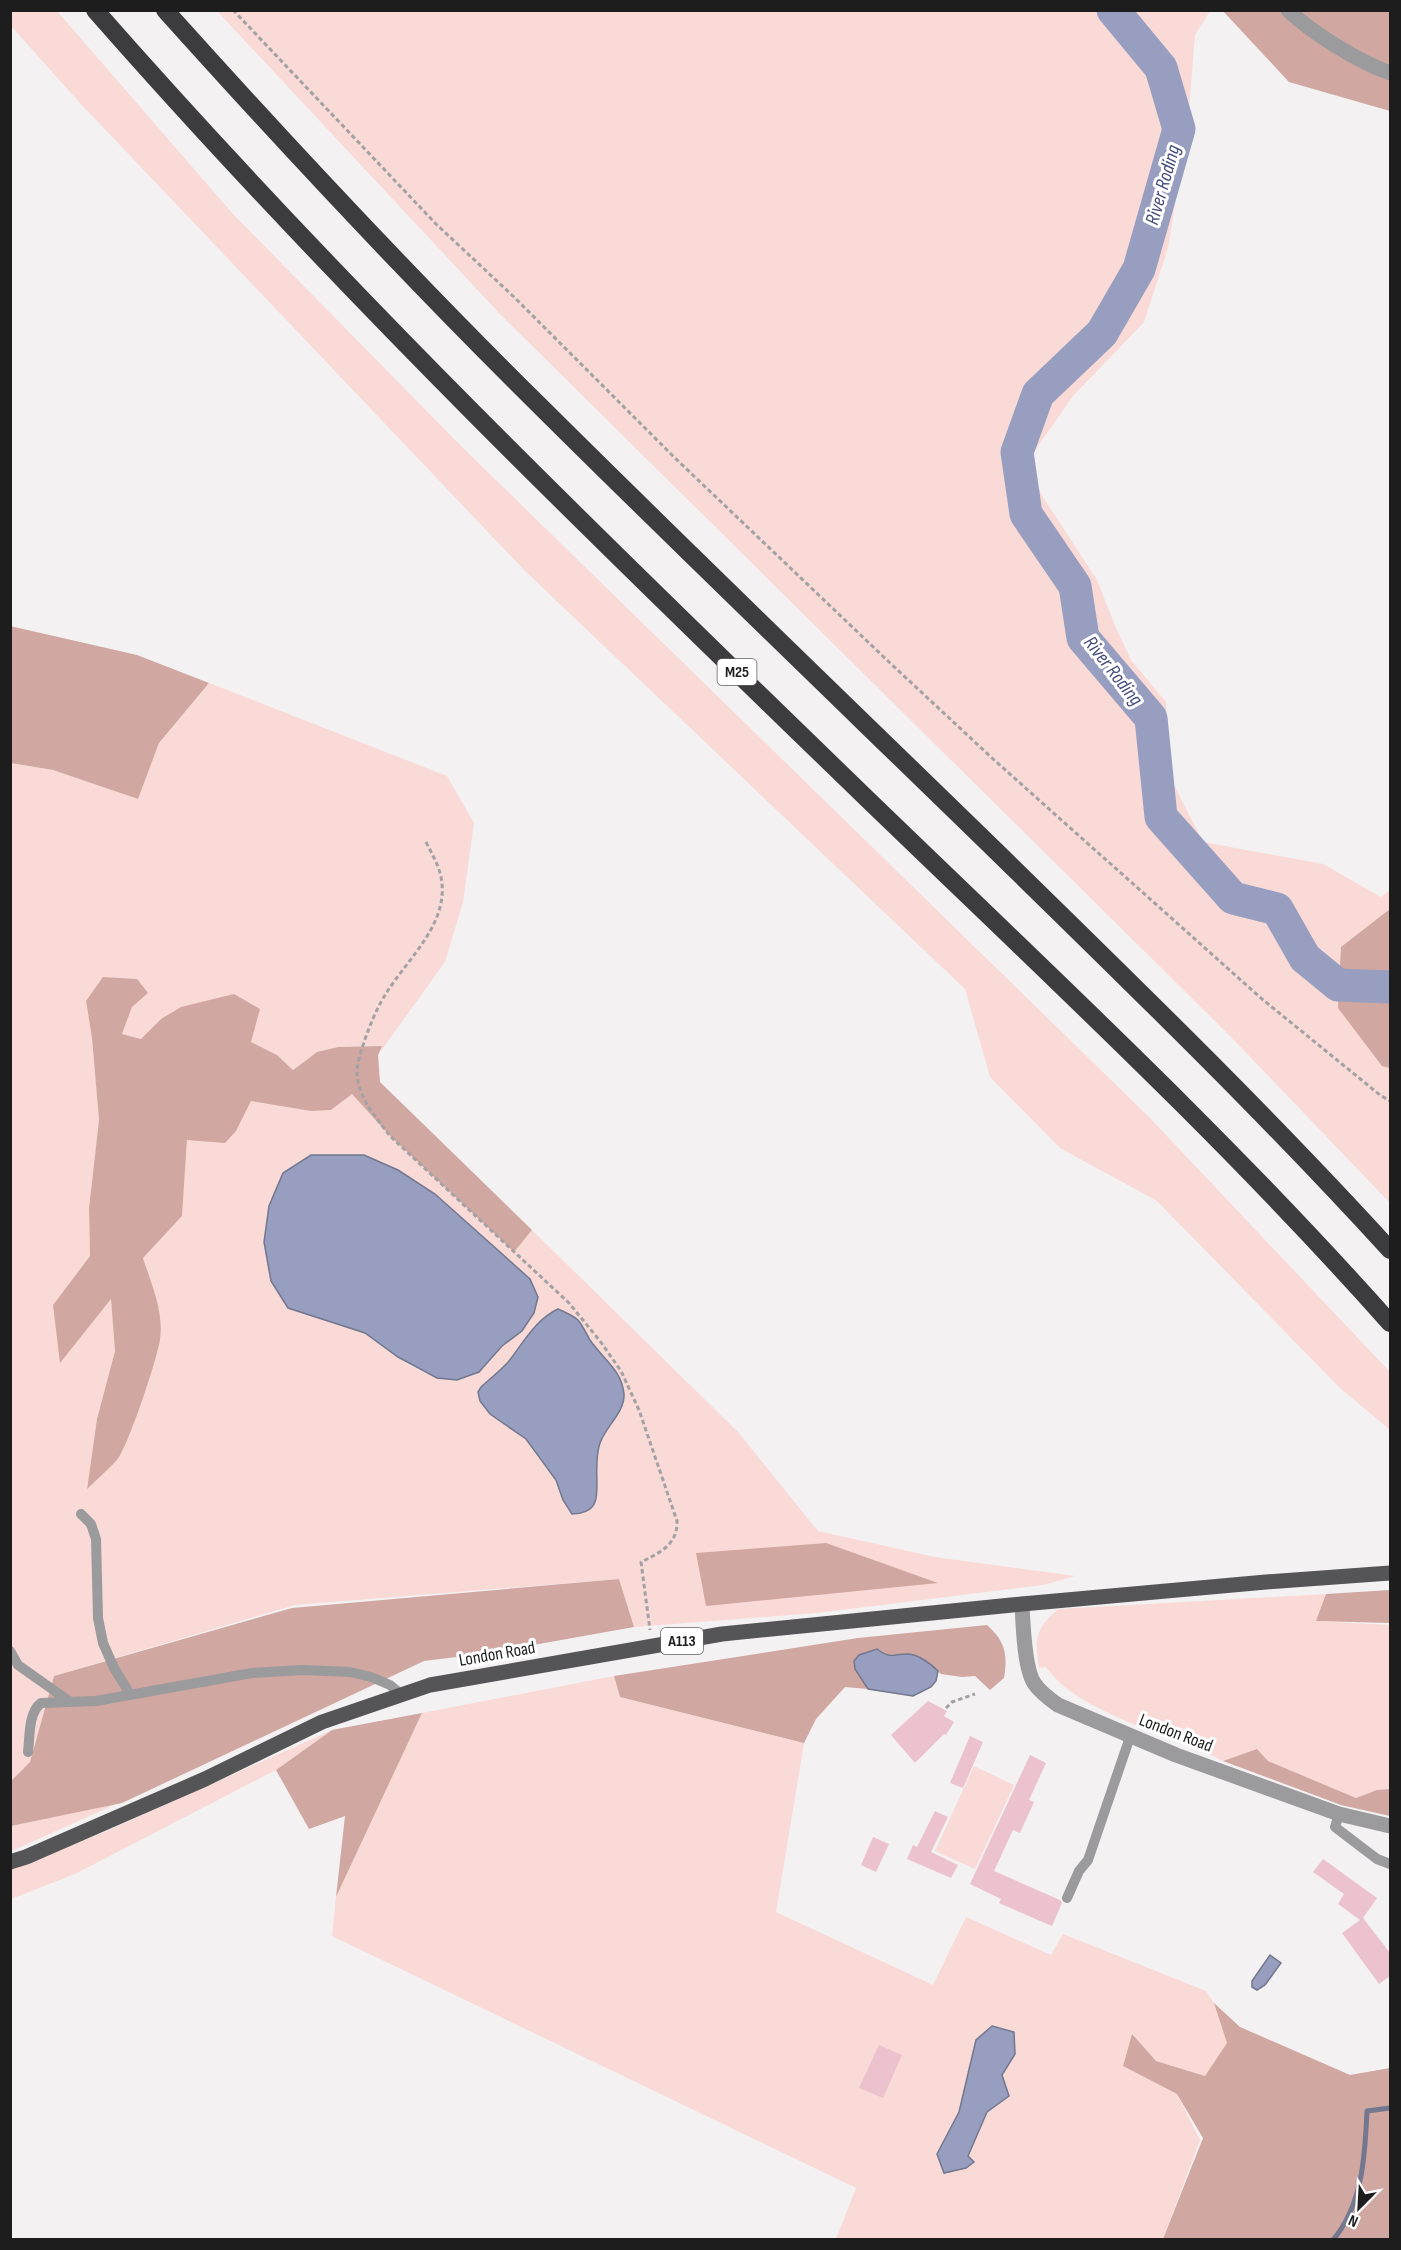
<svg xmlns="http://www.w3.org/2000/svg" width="1401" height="2250" viewBox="0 0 1401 2250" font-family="'Sofia Sans Condensed',sans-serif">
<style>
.green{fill:#f9dad6;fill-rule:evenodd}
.forest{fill:#d0a7a1}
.water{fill:#979ebf;stroke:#73778f;stroke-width:1.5}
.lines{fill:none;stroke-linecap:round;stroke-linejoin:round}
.stream{stroke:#73778f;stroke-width:5}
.river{stroke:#979ebf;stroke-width:33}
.building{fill:#ebc2cd}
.path{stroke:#a3a1a3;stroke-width:3;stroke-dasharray:4.5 3;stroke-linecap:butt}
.lane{stroke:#9b9a9c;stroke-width:10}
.street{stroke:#9b9a9c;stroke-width:15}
.primary{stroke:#555456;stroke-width:15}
.highway{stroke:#3c3b3e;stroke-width:18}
.labels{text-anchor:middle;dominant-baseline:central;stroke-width:6;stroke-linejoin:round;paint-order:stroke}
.shield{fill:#fff;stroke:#626162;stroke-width:1.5}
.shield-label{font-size:16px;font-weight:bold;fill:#1e1d1e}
.street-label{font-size:18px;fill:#1e1d1e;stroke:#fff}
.water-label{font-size:20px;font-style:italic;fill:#454d7d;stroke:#fff}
</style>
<rect width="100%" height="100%" fill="#f4f1f3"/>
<path class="green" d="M10,11H57L233,214L462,447L1149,1117L1390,1372V1430L1340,1388L1157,1201L1060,1148L990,1077L965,989L525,571L79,102L11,26Z
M217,11H1210L1195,35L1188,122L1168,248L1144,322L1073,396L1029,459L1041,494L1097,580L1116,628L1131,660L1166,702L1169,775L1203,842L1323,864L1381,897L1390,890V1203L1231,1037L500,314Z
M209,683L447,776L474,823L463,902L445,962L378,1055L381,1046L338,1047L317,1052L293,1070L277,1055L251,1042L161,1019L142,1039L122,1034L132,1007L148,993L86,1001L92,1038L99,1120L89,1208L90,1256L53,1305L111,1298L115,1351L97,1419L87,1488L118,1459L159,1310L143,1258L182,1216L187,1139L236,1131L251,1100L311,1111L352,1094L390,1136L513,1252L532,1230L738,1432L818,1531L935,1557L1075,1576L1043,1585L817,1613L634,1627L619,1579L295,1605L54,1676L30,1762L11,1781V763L53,770L138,799L159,743ZM364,1155L398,1170L435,1194L466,1223L521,1331C514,1336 506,1342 500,1348C493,1356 486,1368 478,1373C438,1394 396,1356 365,1333ZM558,1309L580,1322L591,1341L606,1358L608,1427L600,1441L595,1459L596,1501L563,1500L556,1480L526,1439L490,1414L481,1387L508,1361L547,1314Z
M1326,1594L1317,1621L1390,1625V1789L1377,1790L1356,1798L1268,1761L1257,1749L1223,1761C1173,1735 1077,1713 1046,1667L1039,1668C1034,1640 1036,1626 1059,1609Z
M614,1676L620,1697L804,1743L776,1912L933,1985L966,1917L1051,1955L1063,1934L1206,1991L1214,2003L1227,2043L1205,2076L1156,2061L1132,2035L1123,2066L1177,2094L1200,2140L1163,2239H836L856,2188L332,1936L336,1897L422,1713Z
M332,1730L276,1770L75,1874L11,1899V1867L98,1835Z
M974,1766L1014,1785L975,1869L935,1851Z
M116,1804L14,1850L11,1851V1826Z"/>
<path class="forest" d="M1223,11H1390V111L1289,82Z
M10,626L137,655L209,683L159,743L138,799L53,770L11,763Z
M1390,909V1068L1382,1066L1338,1008L1341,947Z
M103,977L137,979L148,993L132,1007L122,1034L141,1039L161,1019L181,1007L234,994L260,1009L251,1042L277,1055L293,1070L317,1052L338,1047L382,1046L378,1055L380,1082L532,1230L514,1252L390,1136L352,1094L331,1110L311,1111L251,1101L236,1131L225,1143L187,1140L182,1216L143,1258C151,1283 164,1312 160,1339C158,1357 128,1447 117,1460C108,1470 97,1479 87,1489L97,1419L115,1351L111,1299L60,1363L53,1305L90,1256L89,1208L99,1120L92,1038L86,1001Z
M826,1543L938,1583L706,1606L696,1553Z
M619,1579L634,1627L489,1653L424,1661L122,1803L11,1826V1781L30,1762L54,1676L292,1608Z
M1390,1590V1623L1316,1621L1326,1594Z
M987,1625C1005,1641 1008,1654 1004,1678L990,1690L975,1676L962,1677L941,1674L925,1660L909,1654L885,1655L855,1669L868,1689L845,1687L816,1719L804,1743L620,1697L614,1676L858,1638Z
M422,1713L336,1897L345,1816L309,1829L276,1770L332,1730Z
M1257,1749L1268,1761L1356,1798L1377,1790L1390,1789V1816L1341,1805L1223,1761Z
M1214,2003L1240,2027L1350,2075L1390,2068V2239H1163L1203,2138L1177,2094L1123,2066L1132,2034L1156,2061L1205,2076L1227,2043Z"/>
<path class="water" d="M311,1155H364L398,1170L435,1194L530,1279L538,1297L534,1313L522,1331L502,1346L479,1372L457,1380L437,1378L398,1357L365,1333L288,1308L271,1281L264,1242L269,1206L283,1173Z
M558,1309C565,1312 572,1315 578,1320C583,1326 586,1333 590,1340C602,1358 622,1370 624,1394C625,1412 606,1426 600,1443C593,1462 600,1490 595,1502C592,1511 581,1514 572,1514L563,1500L556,1480L526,1439L490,1414L480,1401L478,1392L481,1387C490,1379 501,1370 509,1361C523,1343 536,1319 558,1309Z
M877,1649C891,1660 894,1653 909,1654C919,1655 931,1664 938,1671L936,1681L931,1687L913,1696L868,1689L855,1669L854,1661L859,1655Z
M1270,1955L1281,1963L1265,1985L1257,1990L1252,1987V1981Z
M992,2026L1014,2032L1015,2054L1002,2075L1009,2096L987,2112L968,2156L974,2162L966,2168L944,2173L937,2154L959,2112L976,2040Z"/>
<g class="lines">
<path class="stream" d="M1333,2240C1363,2205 1365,2154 1367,2111L1390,2108"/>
<path class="river" d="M1113,10L1161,68L1179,129L1139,269L1102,333L1038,394L1017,452L1026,514L1075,586L1083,638L1151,718L1161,817L1233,898L1277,909L1305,958L1338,985L1390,987"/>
</g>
<path class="building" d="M928,1701L947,1711L944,1716L954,1722L946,1735L944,1734L915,1763L891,1735Z
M970,1736L983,1742L963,1788L950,1783Z
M1030,1755L1046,1763L1029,1800L1034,1802L1020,1833L1013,1830L994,1871L1060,1900L1062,1903L1052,1926L999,1903L1001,1899L970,1884Z
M935,1811L948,1817L931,1852L958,1865L951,1878L907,1859L913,1845L917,1847Z
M873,1837L889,1844L876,1872L861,1865Z
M1323,1859L1377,1898L1363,1918L1390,1953V1976L1379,1984L1342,1933L1360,1920L1338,1904L1344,1894L1313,1872Z
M879,2045L902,2055L883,2098L859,2088Z"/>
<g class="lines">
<path class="path" d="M233,10L436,224L514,297L675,458L889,662L992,758L1262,999L1380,1095L1390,1101
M426,842C433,856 441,869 442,884C446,926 407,960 387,992C377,1007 370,1025 364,1042C360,1055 355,1068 358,1082C362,1102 378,1120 390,1136L569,1303L600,1341L621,1371L639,1410L677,1521C678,1544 660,1553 641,1562L650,1630
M946,1708L952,1702L975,1694"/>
<path class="lane" d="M81,1514L91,1524L96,1539L98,1618L103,1643L114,1668L130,1694
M10,1651L18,1665L69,1701
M28,1752C30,1737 28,1713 41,1703L96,1701L252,1673L303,1670L350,1672L371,1677L390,1685L402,1695
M1339,1814L1335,1827L1377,1859L1390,1864
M1067,1898L1079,1871L1088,1860L1130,1737"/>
<path class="street" d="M1288,10C1312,33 1359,62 1390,73
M1022,1604C1023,1623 1024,1667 1034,1683C1040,1692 1048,1698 1058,1705L1176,1755L1339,1814L1390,1826"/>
<path class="primary" d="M10,1862L26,1857L205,1779L322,1722L430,1685L722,1634L1022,1604L1266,1582L1390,1573"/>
<path class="highway" d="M95,10C344,294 616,556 887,818C1058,983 1232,1145 1390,1323
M165,10C288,147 414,282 545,411C694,559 846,705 996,851C1130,982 1264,1112 1390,1250"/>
</g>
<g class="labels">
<g class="shield">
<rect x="717.5" y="659" width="39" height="26" rx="4.5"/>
<rect x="661" y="1628" width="42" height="26" rx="4.5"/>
</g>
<g class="shield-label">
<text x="737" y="672">M25</text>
<text x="682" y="1641">A113</text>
</g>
<g class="street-label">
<text transform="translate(497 1654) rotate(-10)">London Road</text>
<text transform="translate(1176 1733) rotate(21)">London Road</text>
</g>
<g class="water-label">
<text transform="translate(1163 185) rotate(-74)">River Roding</text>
<text transform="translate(1113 671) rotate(52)">River Roding</text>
</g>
</g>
<rect width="1401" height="2250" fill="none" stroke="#1e1d1e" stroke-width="24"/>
<g transform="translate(1359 2208) rotate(204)" stroke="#ffffff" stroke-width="4.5" paint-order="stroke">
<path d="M0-4.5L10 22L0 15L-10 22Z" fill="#1e1d1e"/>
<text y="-9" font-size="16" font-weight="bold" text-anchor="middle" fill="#1e1d1e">N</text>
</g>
</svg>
